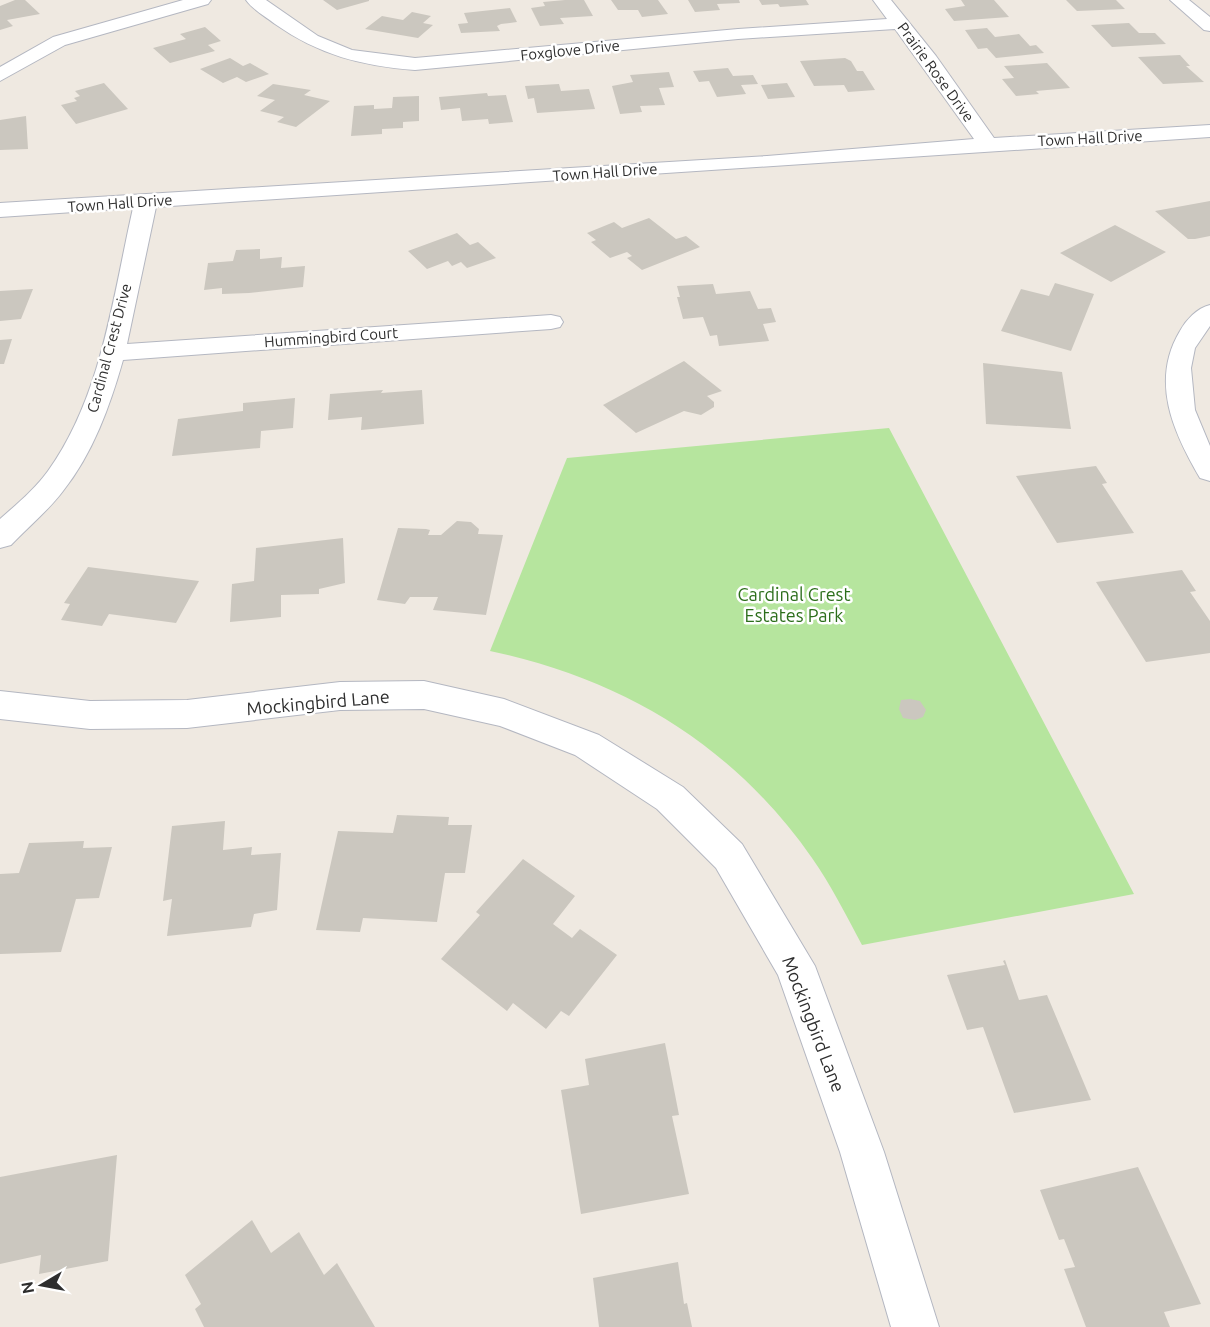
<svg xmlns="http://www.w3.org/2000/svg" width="1210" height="1327" viewBox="0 0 1210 1327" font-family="Ubuntu,sans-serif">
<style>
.green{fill:#b6e59e}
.building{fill:#cbc7bf}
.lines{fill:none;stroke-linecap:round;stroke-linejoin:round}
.street-casing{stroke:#b4b7c1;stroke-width:2}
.street{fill:#fff;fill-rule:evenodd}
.labels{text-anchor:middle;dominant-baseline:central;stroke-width:5;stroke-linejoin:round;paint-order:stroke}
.far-street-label{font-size:15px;fill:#2e2e2e;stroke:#fff}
.park-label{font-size:18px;fill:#2c6e1b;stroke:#fff}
.street-label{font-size:18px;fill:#2e2e2e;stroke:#fff}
</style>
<rect width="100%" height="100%" fill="#efe9e1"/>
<path class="green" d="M889,428L1134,894L862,945C846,915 831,885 812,858C733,745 623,679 490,651L567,458Z"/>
<path class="building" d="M15,0H25L40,14L7,20L13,26L0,30V6Z
M323,0H369V1L337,10Z
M565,0H584L593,16L560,18L564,24L540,26L531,8L545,6L543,2Z
M611,0H658L668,14L642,17L638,10H618Z
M688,0H739L740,3L717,4L720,10L695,12Z
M759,0H806L809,5L780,7L778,4L762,5Z
M961,0H994L1009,17L954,21L945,9L965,6Z
M1066,0H1116L1125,9L1077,11Z
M510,8L517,22L501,24L497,26L500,31L461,33L458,24L468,23L464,13Z
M412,12L431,16L423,23L433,25L418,38L365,29L382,16L403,20Z
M1129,23L1139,33H1155L1166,44L1112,47L1091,25Z
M205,27L221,41L208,45L215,51L170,63L153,48L186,39L180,34Z
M987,28L995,37L1019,34L1030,46L1036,45L1044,53L996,58L987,48L978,49L965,30Z
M1180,55L1190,66H1186L1204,82L1163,84L1138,57Z
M230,58L243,66L250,63L269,74L246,82L237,77L223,83L200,69Z
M845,58L851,61L857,71H863L875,90L848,92L844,85L814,86L800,61Z
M1047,63L1070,88L1036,91L1039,94L1016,96L1002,79L1014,78L1004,66Z
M728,68L733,76L753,75L758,84L741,85L746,94L717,97L709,81L699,82L693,71Z
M669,72L674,87L659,88L665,105L640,106L642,112L620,114L612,86L633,82L630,75Z
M104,83L128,109L76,124L61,105L77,101L74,98L80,96L75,91Z
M787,83L795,97L768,99L761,85Z
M273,84L311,90L304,95L330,101L296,127L277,122L284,117L260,111L275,100L257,96Z
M559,84L561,91L589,89L595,109L537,113L534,98L528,99L525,86Z
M487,93L488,96L506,95L513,122L489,124L488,119L462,121L460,108L441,110L439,97Z
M419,96V121L403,122V128L382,129V134L351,136L354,106L374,105V109L392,108L393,97Z
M26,116L28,149L0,150V120Z
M1210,201V236L1195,239H1188L1155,211Z
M649,218L676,239L686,236L700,247L642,270L627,258L632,256L627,252L610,258L591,242L596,240L587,233L614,222L622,228Z
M1115,225L1166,252L1111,282L1060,253Z
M457,233L470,245L478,242L496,258L467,268L461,262L452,266L448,261L427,269L408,251Z
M260,249V259L282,257L281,268L305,266L303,287L249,293L222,294V288L204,290L208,263L233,261L236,250Z
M1055,283L1094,294L1071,351L1001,331L1021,289L1049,296Z
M713,284L716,294L750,291L758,309L771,308L776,322L763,324L769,341L719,346L717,335L710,336L703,317L683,319L677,297H680L677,286Z
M33,289L21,319L0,321V291Z
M12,339L4,364H0V340Z
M684,361L722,391L707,396L714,402V407L701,415L684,411L636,433L603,405Z
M983,363L1062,372L1071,429L986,424Z
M383,390L381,393L422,390L424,424L361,430L362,417L328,420L330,394Z
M295,398L293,428L261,431L260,448L172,456L178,419L243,411V403Z
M1096,466L1107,483L1102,484L1134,533L1057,543L1016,476Z
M457,521L471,522L479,529L478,534L503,535L486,615L433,610L438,597H410L405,604L377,600L398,528L426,529L430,530L428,535H441Z
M343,538L345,583L319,589V594L281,595V617L230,622L232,584L254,581L256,548Z
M88,567L199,581L176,623L109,614L102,626L61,620L70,604L64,603Z
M1182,570L1196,591L1190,592L1210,621V653L1146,662L1096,582Z
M910,699L920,701L926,710L923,717L915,720L903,718L899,709L901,700Z
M397,815L449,817L448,825H472L465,873H445L437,922L363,918L360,932L316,930L338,831L393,833Z
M225,821L223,850L252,847L251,855L281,853L277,910L254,914L251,927L167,936L172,899L163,901L172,826Z
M84,841L83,848L112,847L99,898L76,899L61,952L0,954V874L19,873L29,843Z
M523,859L575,896L553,924L572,938L580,929L617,955L569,1016L561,1011L546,1029L513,1003L507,1011L441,959L480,915L476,912Z
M1005,960L1019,1000L1047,995L1091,1100L1014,1113L983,1027L967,1030L947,975L1005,965L1003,961Z
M665,1043L679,1115L672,1116L689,1194L581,1214L561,1090L589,1085L585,1059Z
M117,1155L108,1261L39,1274L41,1255L0,1264V1177Z
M1138,1167L1201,1304L1164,1312L1170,1327H1086L1064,1269L1075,1267L1064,1239L1059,1240L1040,1190Z
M252,1220L271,1253L299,1232L324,1275L337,1263L375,1327H204L195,1309L201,1304L185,1275Z
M678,1262L684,1304L687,1303L692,1327H599L593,1278Z"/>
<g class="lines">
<defs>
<path id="street" d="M183,0H211L208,4L65,45L0,81V67L53,37Z
M246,0H266L318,36L352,50L415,58L738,29L887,19L873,0H891L936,56L994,138L1210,125V137L156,207L127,344L551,315L560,317L563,322L560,327L551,329L123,360C110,406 93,453 63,491C48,511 28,527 11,545L0,548V519C17,504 35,489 48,471C102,396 113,296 133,208L0,217V203L767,156L974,139L895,29L738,39L415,70C362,66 319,55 275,24C266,17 253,10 246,0Z
M1170,0H1189L1210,17V31L1204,30Z
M1210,305V326L1195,348L1191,368L1195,410L1210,446V481L1200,478C1173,432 1150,381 1180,331C1186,320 1197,308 1210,305Z
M424,681L504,699L599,735L683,787L742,844L815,966L884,1152L939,1327H891L840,1152L778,975L716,868L657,809L575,755L500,726L424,709L340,710L187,728L90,729L0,719V691L90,701L187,700L340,682Z"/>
</defs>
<use href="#street" class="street-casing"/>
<use href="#street" class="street"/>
</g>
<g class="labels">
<g class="far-street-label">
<text transform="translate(570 50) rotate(-6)">Foxglove Drive</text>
<text transform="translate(936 72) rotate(54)">Prairie Rose Drive</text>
<text transform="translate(1090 138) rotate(-3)">Town Hall Drive</text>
<text transform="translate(605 172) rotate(-4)">Town Hall Drive</text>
<text transform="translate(120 203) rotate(-4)">Town Hall Drive</text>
<text transform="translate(331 337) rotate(-4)">Hummingbird Court</text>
<text transform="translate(109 348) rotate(-75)">Cardinal Crest Drive</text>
</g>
<g class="park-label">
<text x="794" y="594">Cardinal Crest<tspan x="794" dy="21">Estates Park</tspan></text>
</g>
<g class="street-label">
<text transform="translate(318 702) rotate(-5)">Mockingbird Lane</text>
<text transform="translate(814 1024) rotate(69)">Mockingbird Lane</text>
</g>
</g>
<g transform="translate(42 1285) rotate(260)" stroke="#ffffff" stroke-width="4.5" paint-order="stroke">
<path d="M0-4.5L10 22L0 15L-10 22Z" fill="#2e2e2e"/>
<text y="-9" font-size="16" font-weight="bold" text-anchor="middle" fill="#2e2e2e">N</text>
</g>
</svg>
